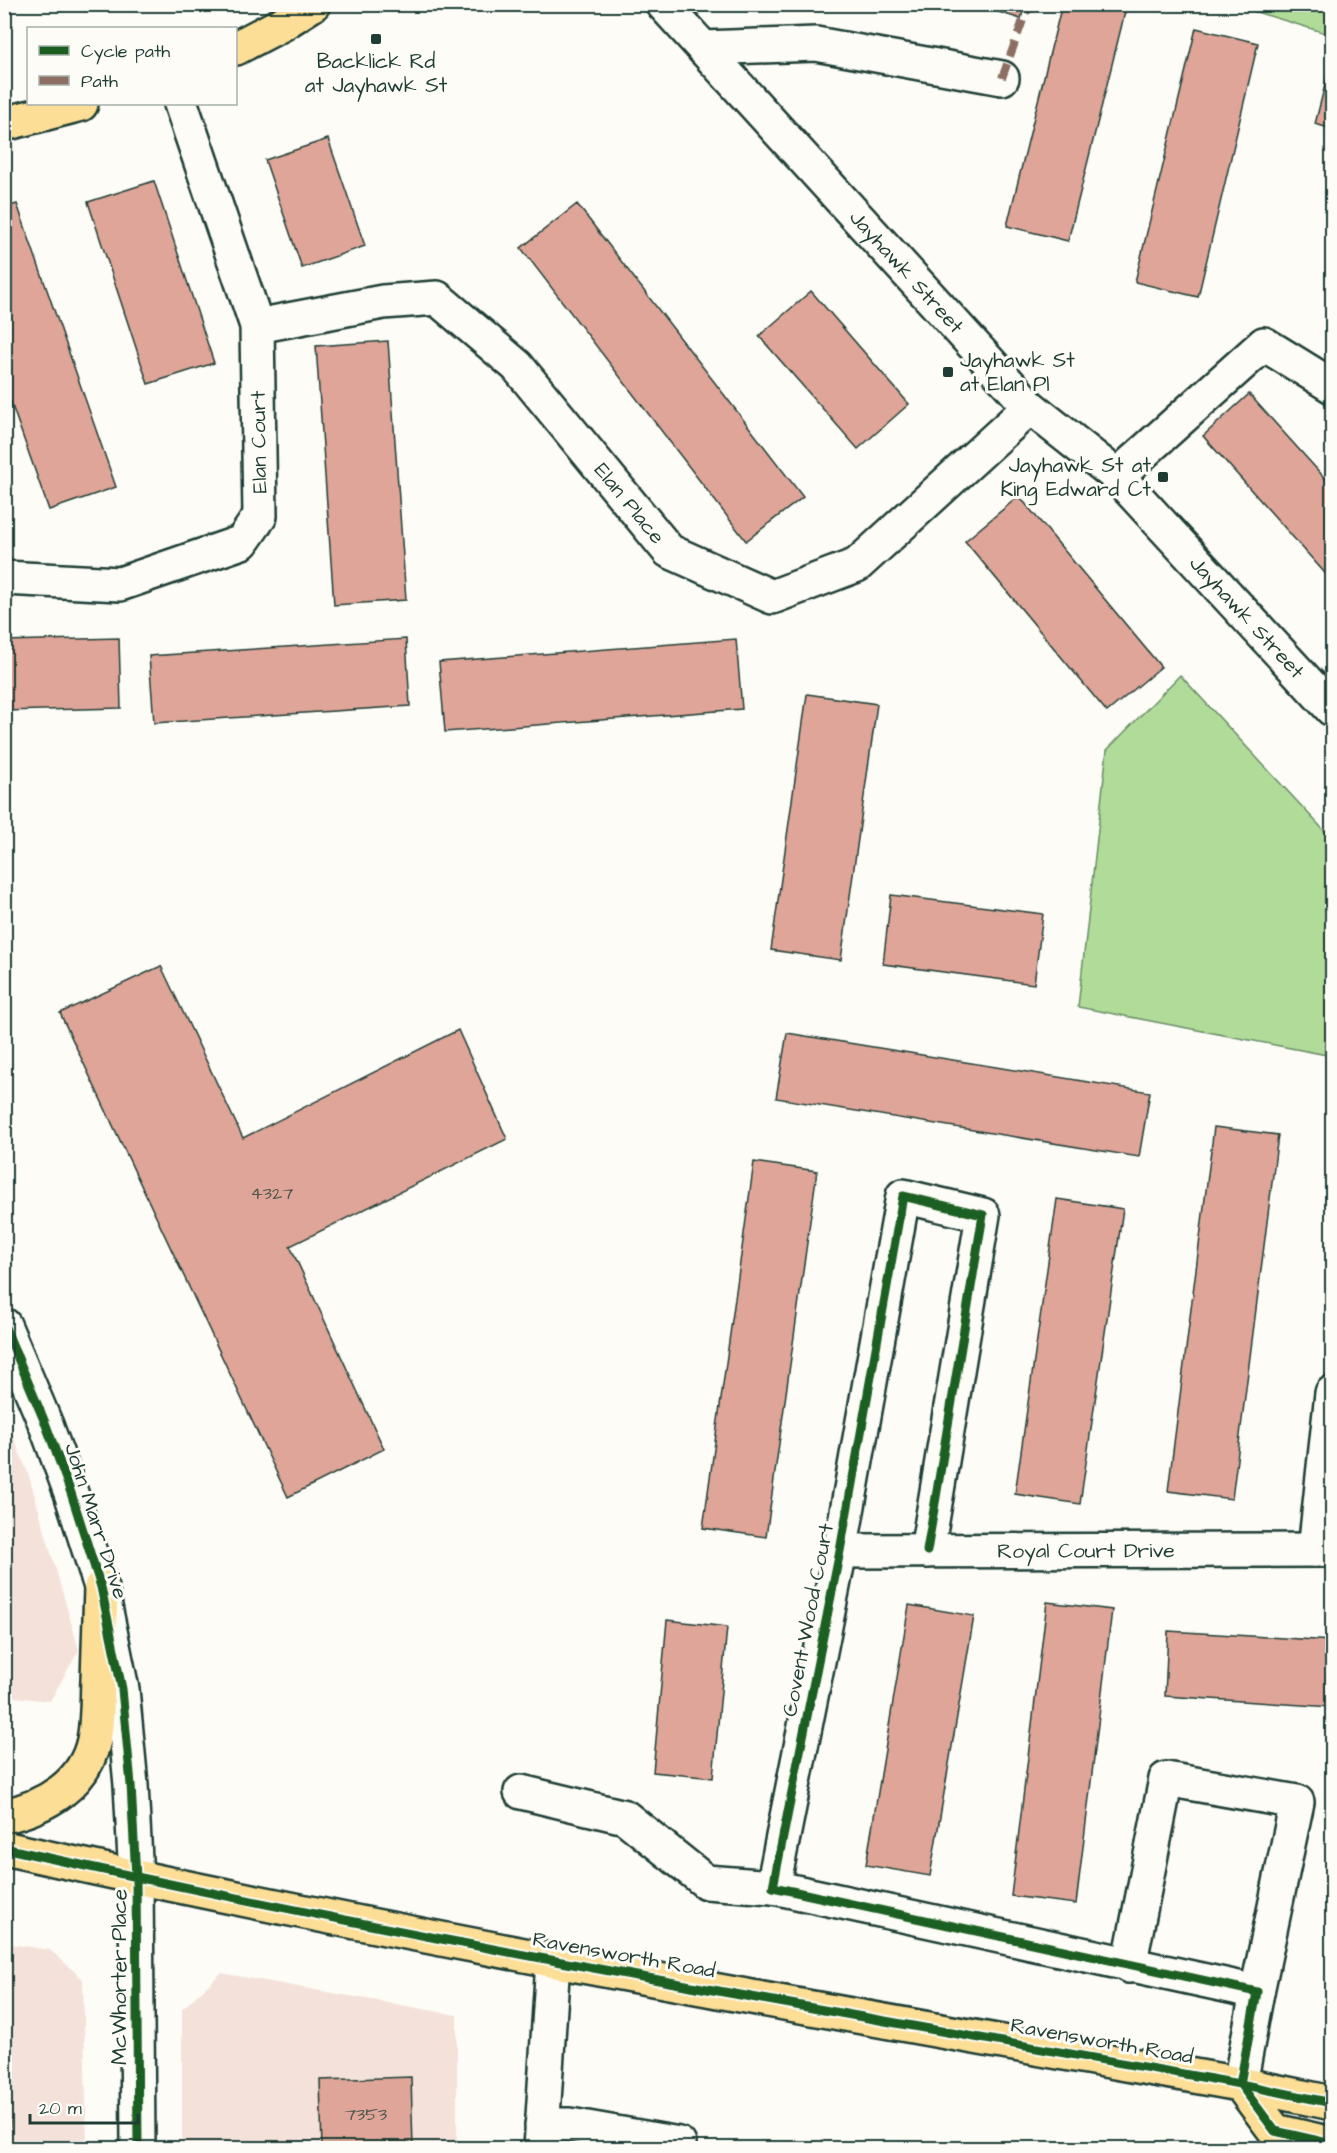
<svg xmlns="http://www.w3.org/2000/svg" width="1337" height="2153" viewBox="0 0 1337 2153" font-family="'Architects Daughter',sans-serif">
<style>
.built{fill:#f4e2da}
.green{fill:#b0db98;stroke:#688c66;stroke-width:1.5}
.building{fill:#dea598;stroke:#1f3d34;stroke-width:1.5}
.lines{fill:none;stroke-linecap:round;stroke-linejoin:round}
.minor-casing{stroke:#1f3d34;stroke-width:38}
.major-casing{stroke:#1f3d34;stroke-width:38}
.minor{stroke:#fdfcf7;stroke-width:33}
.major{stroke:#fcde96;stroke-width:33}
.quiet{stroke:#8d6e63;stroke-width:8;stroke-dasharray:15 8;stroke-linecap:butt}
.cycleway-casing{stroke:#fdfcf7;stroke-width:13}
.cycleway{stroke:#1b5e20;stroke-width:9}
.poi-dot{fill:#1f3d34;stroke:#fdfcf7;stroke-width:2}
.labels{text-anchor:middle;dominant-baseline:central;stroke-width:6;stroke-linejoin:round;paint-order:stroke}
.number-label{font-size:18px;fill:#4f574d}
.poi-label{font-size:21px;fill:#1f3d34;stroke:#fdfcf7}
.street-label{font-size:21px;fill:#1f3d34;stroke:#fdfcf7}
</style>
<rect width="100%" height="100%" fill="#fdfcf7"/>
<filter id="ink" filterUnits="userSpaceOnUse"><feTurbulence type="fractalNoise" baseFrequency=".0167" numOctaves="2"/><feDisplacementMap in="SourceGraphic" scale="12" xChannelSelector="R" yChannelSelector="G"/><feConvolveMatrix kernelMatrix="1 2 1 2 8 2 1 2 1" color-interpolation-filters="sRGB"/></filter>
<g filter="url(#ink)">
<path class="built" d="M4,1413L29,1476L79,1650L50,1701L5,1696Z
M4,1943L50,1950L83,1979L87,2148H5Z
M221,1973L457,2015V2148H182V2009Z"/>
<path class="green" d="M1233,5H1332V35Z
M1180,675L1332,839V1056L1078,1007L1107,750Z"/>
<path class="building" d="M973,4H1025L1021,19Z
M1062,4H1127L1068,241L1007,226Z
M1196,28L1258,43L1198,297L1135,282Z
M1330,65L1332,66V129L1315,124Z
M328,139L365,246L302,268L265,160Z
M154,181L214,363L148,384L88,202Z
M17,204L116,487L49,510L4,383V208Z
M577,204L803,497L746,541L521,248Z
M811,291L909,404L858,449L759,336Z
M388,341L406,600L334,605L316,346Z
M1249,394L1332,486V581L1203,436Z
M1019,496L1161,667L1107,712L965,541Z
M119,638L121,708L4,711V641Z
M406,639L410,706L154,723L149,656Z
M736,639L742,709L445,732L439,662Z
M807,694L877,704L841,960L771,950Z
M891,895L1043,914L1034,984L883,964Z
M161,966L243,1138L458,1030L507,1139L290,1246L384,1449L288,1497L60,1013Z
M787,1033L1150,1092L1139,1157L776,1098Z
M1214,1127L1278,1135L1232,1499L1168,1491Z
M754,1162L817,1171L766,1537L703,1528Z
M1057,1199L1123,1209L1080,1504L1015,1494Z
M1047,1602L1112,1610L1076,1904L1011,1896Z
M909,1605L974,1616L930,1876L866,1865Z
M667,1620L727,1627L713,1778L653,1772Z
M1168,1631L1332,1641V1707L1165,1696Z
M411,2077L413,2148H322L320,2080Z
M4,2121H10L8,2148H4Z"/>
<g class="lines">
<defs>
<g id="minor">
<path id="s1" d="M663,4L1030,407L1117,476L1332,709"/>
<path d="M703,48L816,44L1002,78"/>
<path id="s2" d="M257,326L383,302L437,298L517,366L669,551L772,597L857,565L1030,407"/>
<path d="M1117,476L1264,344L1332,386"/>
<path d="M4,578L120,584L242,542L260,516L257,326L181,104"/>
<path d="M4,1325L46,1425L71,1493L101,1587L122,1689L131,1785L136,1878L138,2148"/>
<path d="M1315,1550L1332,1393"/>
<path id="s3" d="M840,1551L1332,1550"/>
<path d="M927,1551L983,1215L903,1196L840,1551L773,1887L1257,1992L1240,2084"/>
<path d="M521,1792L625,1817L706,1882L773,1887"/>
<path d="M1129,1966L1166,1779L1297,1802L1257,1992"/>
<path d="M542,2125H570L679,2144"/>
<path d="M541,2148L553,1961"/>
</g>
<path id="major" d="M236,48L282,24L313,4
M4,124L81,104
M4,1816C46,1807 85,1784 94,1740C98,1720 97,1700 98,1680C99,1649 100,1618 101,1587
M4,1848C414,1940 827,2011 1240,2084L1332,2103
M1240,2084L1275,2131L1332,2144"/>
</defs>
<use href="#minor" class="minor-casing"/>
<use href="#major" class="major-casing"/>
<use href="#minor" class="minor"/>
<use href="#major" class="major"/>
<path class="quiet" d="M1002,78L1026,12L1036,4"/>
<defs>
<path id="cycleway" d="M4,1325L46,1425L71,1493L101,1587L122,1689L131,1785L136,1878L138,2148
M927,1551L983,1215L903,1196L840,1551L773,1887L1257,1992L1240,2084
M4,1848C414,1940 827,2011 1240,2084L1332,2103
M1240,2084L1275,2131L1332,2144"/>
</defs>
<use href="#cycleway" class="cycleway-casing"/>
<use href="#cycleway" class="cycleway"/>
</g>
</g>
<g class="poi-dot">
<rect x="370" y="33" width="12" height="12" rx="3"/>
<rect x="942" y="366" width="12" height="12" rx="3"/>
<rect x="1157" y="471" width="12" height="12" rx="3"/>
</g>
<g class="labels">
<g class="number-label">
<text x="272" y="1193">4327</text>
<text x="366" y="2114">7353</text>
</g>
<g class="poi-label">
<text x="376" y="61">Backlick Rd<tspan x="376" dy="24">at Jayhawk St</tspan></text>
<text x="960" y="360" text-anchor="start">Jayhawk St<tspan x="960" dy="24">at Elan Pl</tspan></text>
<text x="1151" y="465" text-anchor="end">Jayhawk St at<tspan x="1151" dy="24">King Edward Ct</tspan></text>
</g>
<g class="street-label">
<text stroke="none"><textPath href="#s1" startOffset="362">Jayhawk Street</textPath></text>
<text transform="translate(259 442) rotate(-91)">Elan Court</text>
<text stroke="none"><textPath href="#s2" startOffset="465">Elan Place</textPath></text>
<text stroke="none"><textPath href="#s1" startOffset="848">Jayhawk Street</textPath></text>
<text transform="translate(96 1521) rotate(72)">John Marr Drive</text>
<text stroke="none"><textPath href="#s3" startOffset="246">Royal Court Drive</textPath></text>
<text transform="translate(808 1620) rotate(-79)">Covent Wood Court</text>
<text transform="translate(624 1955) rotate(10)">Ravensworth Road</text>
<text transform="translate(119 1977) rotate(-90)">McWhorter Place</text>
<text transform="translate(1102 2041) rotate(10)">Ravensworth Road</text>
</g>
</g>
<rect width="1337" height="2153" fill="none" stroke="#fdfcf7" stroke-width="24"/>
<rect x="12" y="12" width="1313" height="2129" fill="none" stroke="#1f3d34" stroke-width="2" filter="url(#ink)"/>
<rect x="27" y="27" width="210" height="78" fill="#fdfcf7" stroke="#a4b0a9" stroke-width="1.5"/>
<rect x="39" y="46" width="30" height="9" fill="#1b5e20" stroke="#a4b0a9" stroke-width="1.5"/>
<text x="81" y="57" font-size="18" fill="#1f3d34">Cycle path</text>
<rect x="39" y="76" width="30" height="9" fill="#8d6e63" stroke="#a4b0a9" stroke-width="1.5"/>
<text x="81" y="87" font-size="18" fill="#1f3d34">Path</text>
<path d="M30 2114v9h108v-9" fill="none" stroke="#1f3d34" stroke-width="3"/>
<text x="39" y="2114" font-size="18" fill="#1f3d34" stroke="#fdfcf7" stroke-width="4.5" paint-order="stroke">20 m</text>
</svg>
